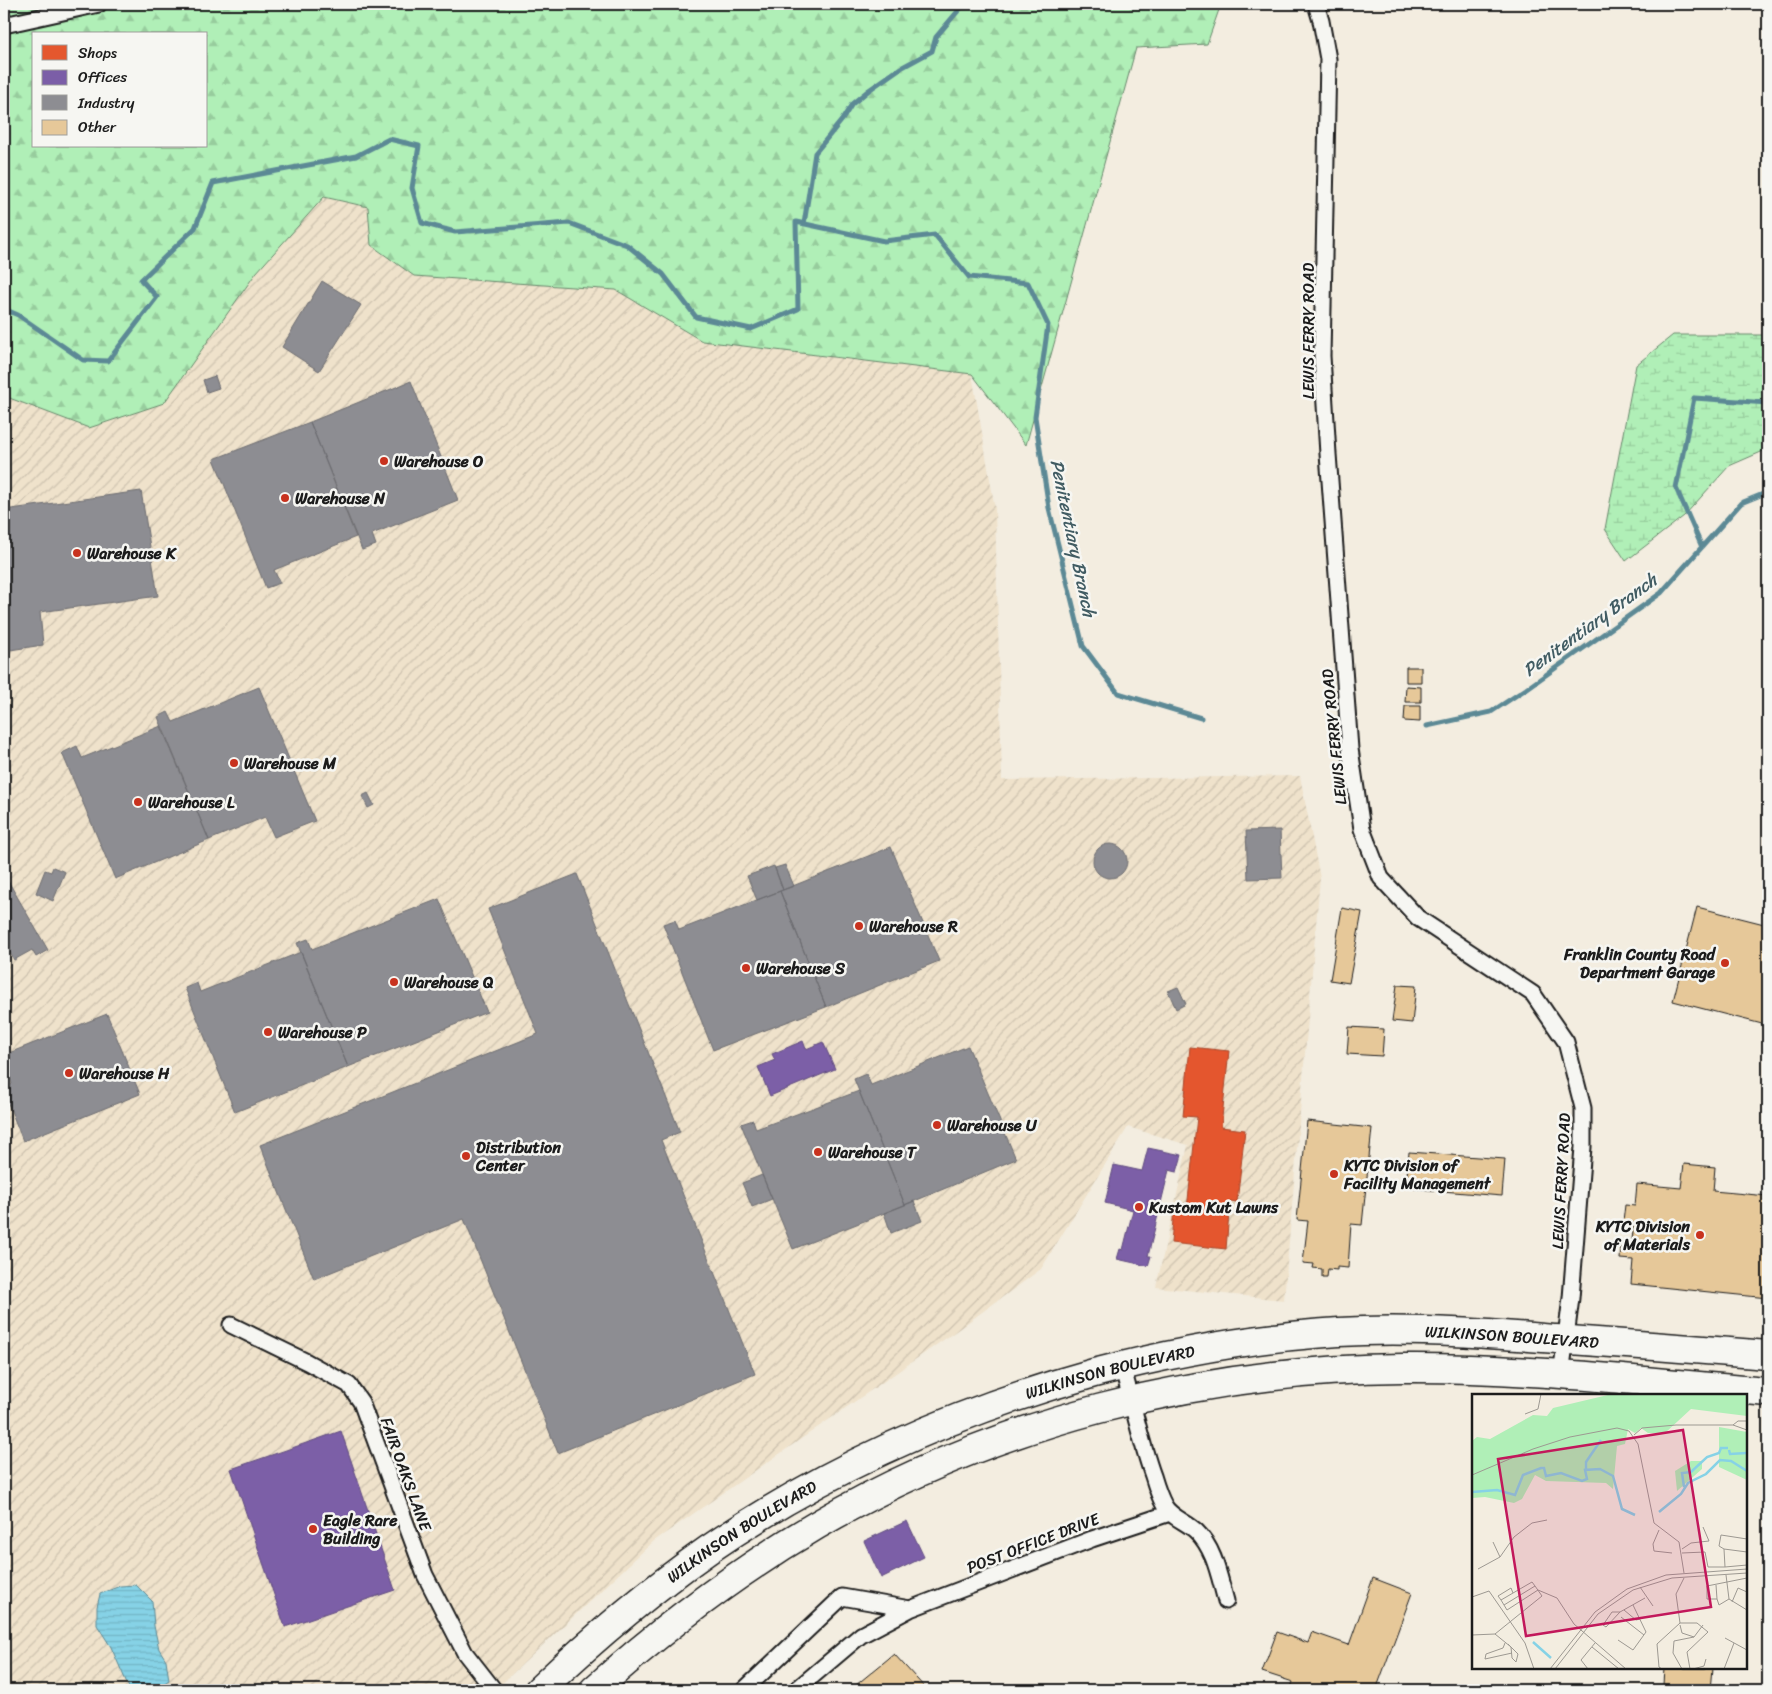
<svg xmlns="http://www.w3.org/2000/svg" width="1772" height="1694" viewBox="0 0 1772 1694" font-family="Sriracha,sans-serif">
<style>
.industrial{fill:url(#industrial-furrows)}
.forest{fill:url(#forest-firs);stroke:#66866a;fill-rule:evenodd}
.wetland{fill:url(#wetland-marsh);stroke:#66866a}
.water{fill:url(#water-rules);stroke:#5c8995}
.shops{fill:#e4572e;stroke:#a84529}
.offices{fill:#7b5ea7;stroke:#5e4a7d}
.industry{fill:#8d8d92;stroke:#6b6b6f}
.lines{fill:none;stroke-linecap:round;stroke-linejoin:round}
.stream{stroke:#5c8995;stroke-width:5}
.building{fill:#e6c899;stroke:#1c1c1c}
.street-casing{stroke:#1c1c1c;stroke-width:19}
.highway-casing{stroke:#1c1c1c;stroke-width:31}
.street{stroke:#f6f6f2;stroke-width:15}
.highway{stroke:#f6f6f2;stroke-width:28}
.poi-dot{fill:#c8321e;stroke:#f6f6f2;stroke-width:2}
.labels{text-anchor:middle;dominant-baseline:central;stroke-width:5;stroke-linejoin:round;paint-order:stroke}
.street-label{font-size:16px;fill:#1c1c1c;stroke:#f6f6f2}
.poi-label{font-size:16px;font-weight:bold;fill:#1c1c1c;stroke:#f6f6f2;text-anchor:start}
.water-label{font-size:18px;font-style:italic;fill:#415c63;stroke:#f6f6f2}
.inset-river{fill:none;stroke:#86d2e6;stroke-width:2.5}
.inset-road{fill:none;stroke:#9d9992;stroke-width:1}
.view{fill:#c2185b;fill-opacity:0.15;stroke:#c2185b;stroke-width:2.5}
.inset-edge{fill:none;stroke:#1c1c1c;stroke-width:2.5}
</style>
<defs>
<pattern id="industrial-furrows" width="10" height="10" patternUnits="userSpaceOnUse" patternTransform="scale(1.25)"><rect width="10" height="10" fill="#efe2cb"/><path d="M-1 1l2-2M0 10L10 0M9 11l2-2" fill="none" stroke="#ccc1ae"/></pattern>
<pattern id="forest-firs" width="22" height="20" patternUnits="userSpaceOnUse" patternTransform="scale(1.25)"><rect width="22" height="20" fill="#b0efb7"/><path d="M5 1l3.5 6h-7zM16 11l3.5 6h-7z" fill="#97cc9d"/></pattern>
<pattern id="wetland-marsh" width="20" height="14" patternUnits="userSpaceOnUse" patternTransform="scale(1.25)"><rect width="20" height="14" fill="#b0efb7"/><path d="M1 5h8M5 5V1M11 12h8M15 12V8" fill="none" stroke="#97cc9d"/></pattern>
<pattern id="water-rules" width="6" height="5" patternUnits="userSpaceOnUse" patternTransform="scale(1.25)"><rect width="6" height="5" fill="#86d2e6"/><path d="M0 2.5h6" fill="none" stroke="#73b4c5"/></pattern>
</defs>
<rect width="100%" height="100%" fill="#f3ede0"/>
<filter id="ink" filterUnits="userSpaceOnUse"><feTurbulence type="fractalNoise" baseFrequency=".02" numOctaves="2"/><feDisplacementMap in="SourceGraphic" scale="10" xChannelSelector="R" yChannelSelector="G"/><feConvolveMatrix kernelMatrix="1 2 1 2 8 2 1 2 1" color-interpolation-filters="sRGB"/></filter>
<g filter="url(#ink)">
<path class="industrial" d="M324,197L368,207L371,245L414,276L616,290L702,341L972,374L995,509L1002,780L1300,776L1320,878L1284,1300L1156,1287L1188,1145L1128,1127L1041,1269L952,1334L654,1541L495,1690H4V396L89,428L256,273Z"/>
<path class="forest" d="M4,4H1221L1207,44L1136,48L1026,445L972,374L702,341L616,290L414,276L371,245L368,207L324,197L256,273L164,403L89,428L4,396ZM34,34H206V146H34Z"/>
<path class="wetland" d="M1768,331V449L1729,466L1684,516L1626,561L1605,529L1636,365L1673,335H1763Z"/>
<path class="water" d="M136,1585L152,1601L154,1626L159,1649L166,1660L169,1680L154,1690H130L111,1647L97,1625V1607L100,1594L120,1586Z"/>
<path class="shops" d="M1190,1047L1229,1051L1221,1127L1245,1130L1237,1202L1230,1201L1226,1249L1171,1243L1174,1208L1187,1209L1197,1117L1183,1116Z"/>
<path class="offices" d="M803,1041L806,1049L823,1042L835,1069L770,1096L758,1067L775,1060L772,1054Z
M1148,1148L1182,1155L1177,1172L1169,1170L1148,1256H1151L1148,1266L1117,1259L1120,1249L1123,1250L1133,1210L1105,1203L1114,1165L1142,1171Z
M341,1431L395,1590L285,1627L231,1469Z
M907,1521L924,1557L881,1578L864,1541Z"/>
<path class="industry" d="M322,281L361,305L319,371L282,347Z
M215,376L219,388L207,392L203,380Z
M411,381L458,500L372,534L376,545L362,550L310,422Z
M310,422L356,537L274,570L280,583L266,588L214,459Z
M141,491L158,596L40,612L43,645L10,650L4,613V510Z
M259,687L315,821L274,837L265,817L209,840L158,717L168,712L173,722Z
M161,726L209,840L115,879L62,753L77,746L82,758Z
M368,793L374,805L368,808L362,796Z
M1280,830L1282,878L1248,879L1246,831Z
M1093 861a17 17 0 1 1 34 0a17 17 0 1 1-34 0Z
M891,847L939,961L826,1007L780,891Z
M785,865L794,886L783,890L775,868Z
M774,866L783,890L757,900L747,876Z
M53,867L65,872L53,901L36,893L45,870L51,872Z
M4,874L48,950L36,957L32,950L14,960L4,943Z
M577,874L680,1132L661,1140L755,1374L558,1453L464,1219L314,1279L260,1145L538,1034L488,909Z
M780,891L826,1007L713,1050L663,924L675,920L679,930Z
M439,899L487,1012L348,1067L297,943L308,939L312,949Z
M301,952L348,1067L235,1112L185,988L197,983L200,992Z
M1178,987L1186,1004L1176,1009L1168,991Z
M107,1014L140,1094L23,1141L4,1093V1087L12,1084L4,1062V1055Z
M968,1046L1016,1159L905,1205L854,1079L866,1074L871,1085Z
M859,1091L905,1205L793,1249L741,1124L753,1120L756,1129Z
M762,1175L772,1199L752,1207L742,1183Z
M914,1201L922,1221L891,1233L884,1213Z"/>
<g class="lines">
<path class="stream" d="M804,224L815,153L842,120L852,104L869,90L899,69L932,51L936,37L964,4
M4,309L18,315L83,360L108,361L157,297L141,280L195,228L213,183L356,156L389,139L419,146L412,188L422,223L455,232L569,223L627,245L663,274L696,317L751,329L798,309L796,222L884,241L935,235L969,277L1028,283L1048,325L1035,417L1049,508L1083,646L1118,693L1201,718
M1702,547L1676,488L1694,398L1768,403
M1427,726L1491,712L1526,689L1661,593L1741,503L1768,492"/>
</g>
<path class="building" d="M1406,667H1421V682H1406Z
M1406,686L1421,687V702H1405Z
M1405,706H1420V722L1404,721Z
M1697,907L1768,925V1015L1766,1025L1673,1001Z
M1342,908L1362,912L1349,983L1330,980Z
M1397,985L1416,986L1412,1023L1392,1021Z
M1349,1027L1384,1029L1382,1056L1347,1054Z
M1307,1121L1372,1128L1362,1225L1351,1224L1348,1268L1337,1267V1270L1328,1269L1327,1277H1322V1269L1313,1268L1314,1264L1303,1263L1308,1221L1297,1220Z
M1409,1152L1505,1159L1502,1196L1406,1188Z
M1684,1164L1715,1167L1713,1191L1768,1196V1298L1631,1284L1633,1260L1620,1259L1621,1247L1631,1248L1634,1223L1623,1222L1625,1205L1635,1206L1637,1184L1681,1188Z
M1373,1578L1412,1593L1376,1690H1290L1293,1682L1262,1672L1277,1632L1308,1643L1312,1632L1349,1645Z
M894,1654L927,1690H850Z
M1664,1668H1713L1711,1690L1663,1685Z"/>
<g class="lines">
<defs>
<path id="street" d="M1316,4L1321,21L1328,59L1322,356L1328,454L1350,749L1362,829L1381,878L1418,918L1533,994L1566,1042L1583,1108V1147L1571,1298L1561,1375
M4,25L99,4
M231,1325L307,1362L349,1385L361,1402L425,1575L465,1653L494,1690
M1122,1366C1133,1403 1140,1440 1153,1476C1156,1486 1159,1496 1164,1505C1170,1517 1187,1522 1196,1531C1215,1549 1219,1577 1226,1601
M744,1690L842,1597L910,1609
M796,1690L861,1635L910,1609L1092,1539L1170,1513"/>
<g id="highway">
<path id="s1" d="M539,1690C592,1640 648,1592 708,1550C826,1469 956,1411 1094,1373C1182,1350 1272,1334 1363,1331C1427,1329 1491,1334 1556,1339C1627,1344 1697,1349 1768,1355"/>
<path d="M594,1690C663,1628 737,1572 817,1525C993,1422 1199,1370 1403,1368C1525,1367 1647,1382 1768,1392"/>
</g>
</defs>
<use href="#street" class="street-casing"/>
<use href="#highway" class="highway-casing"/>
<use href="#street" class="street"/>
<use href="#highway" class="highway"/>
</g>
</g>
<g class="poi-dot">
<circle cx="384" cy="461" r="5"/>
<circle cx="285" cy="498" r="5"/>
<circle cx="77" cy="553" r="5"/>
<circle cx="234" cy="763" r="5"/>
<circle cx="138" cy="802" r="5"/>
<circle cx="859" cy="926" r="5"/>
<circle cx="1725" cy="963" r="5"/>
<circle cx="746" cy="968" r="5"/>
<circle cx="394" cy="982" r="5"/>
<circle cx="268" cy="1032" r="5"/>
<circle cx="69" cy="1073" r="5"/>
<circle cx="937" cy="1125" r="5"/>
<circle cx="818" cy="1152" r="5"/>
<circle cx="466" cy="1156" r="5"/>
<circle cx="1334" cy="1174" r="5"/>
<circle cx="1139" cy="1207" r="5"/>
<circle cx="1700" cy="1235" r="5"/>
<circle cx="313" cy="1529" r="5"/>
</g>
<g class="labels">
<g class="street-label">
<text transform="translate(1308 331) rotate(-90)">LEWIS FERRY ROAD</text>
<text transform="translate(1334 737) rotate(-96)">LEWIS FERRY ROAD</text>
<text transform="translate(1561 1181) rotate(-87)">LEWIS FERRY ROAD</text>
<text stroke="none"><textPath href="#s1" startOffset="1068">WILKINSON BOULEVARD</textPath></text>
<text stroke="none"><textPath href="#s1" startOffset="662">WILKINSON BOULEVARD</textPath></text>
<text transform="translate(406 1474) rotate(70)">FAIR OAKS LANE</text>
<text stroke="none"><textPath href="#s1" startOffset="258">WILKINSON BOULEVARD</textPath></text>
<text transform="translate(1033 1543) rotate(-21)">POST OFFICE DRIVE</text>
</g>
<g class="poi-label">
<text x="394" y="461">Warehouse O</text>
<text x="295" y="498">Warehouse N</text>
<text x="87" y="553">Warehouse K</text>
<text x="244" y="763">Warehouse M</text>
<text x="148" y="802">Warehouse L</text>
<text x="869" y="926">Warehouse R</text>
<text x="1715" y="954" text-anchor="end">Franklin County Road<tspan x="1715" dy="18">Department Garage</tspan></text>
<text x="756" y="968">Warehouse S</text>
<text x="404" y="982">Warehouse Q</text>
<text x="278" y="1032">Warehouse P</text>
<text x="79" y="1073">Warehouse H</text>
<text x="947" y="1125">Warehouse U</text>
<text x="476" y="1147">Distribution<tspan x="476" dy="18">Center</tspan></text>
<text x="828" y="1152">Warehouse T</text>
<text x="1344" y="1165">KYTC Division of<tspan x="1344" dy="18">Facility Management</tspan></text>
<text x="1149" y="1207">Kustom Kut Lawns</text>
<text x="1690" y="1226" text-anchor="end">KYTC Division<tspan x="1690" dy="18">of Materials</tspan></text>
<text x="323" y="1520">Eagle Rare<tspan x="323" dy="18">Building</tspan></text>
</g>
<g class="water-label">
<text transform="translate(1073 538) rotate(78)">Penitentiary Branch</text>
<text transform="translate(1590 625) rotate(-36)">Penitentiary Branch</text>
</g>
</g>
<g transform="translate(1472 1394)">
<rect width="275" height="275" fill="#f3ede0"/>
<path d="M247,33L275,38V86L247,73Z" fill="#b0efb7"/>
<path d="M140,0H275V22L219,15L193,39H176L169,34L163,39L156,35L153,50L145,52L141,95L134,89L74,87L63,81L50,105L42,109L13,103L0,104V47L5,43L18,45L61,21L75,22L81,14Z" fill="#b0efb7"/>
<path d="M219,67H230V75L205,97L203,77Z" fill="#b0efb7"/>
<path class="inset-river" d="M257,56L258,60L275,59M114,75V68L129,46M212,93L210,79L219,78L235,63L247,59L249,54H256M0,98L25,96L43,101L51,81L69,74H72L74,82L89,79L110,87L115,85L113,76L128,75L141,82L150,115L163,121M187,118L209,100L216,89L234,80L248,66L259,67L275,77M61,248L79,264"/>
<path class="inset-road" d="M53,20L66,15L69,0M261,31L266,27H275M162,41L170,34L204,31H261L275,36M0,81L61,55L98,43L145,34L157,37L166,50L182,129L207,148L212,179M187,136L181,150L182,157L200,159M210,155L219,149L237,147L231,133M252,155L275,158M210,159L233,158L236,173H253L252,155L247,152L249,141L275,145M28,163L42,143L60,129L75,126M253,173L275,171M6,175L28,163L21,148M254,181L257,205L275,216M212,184L204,200L208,229H225L236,238L215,258L218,275M244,191L245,205H235V192L275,184M168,193L181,212M0,203L17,197L53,249L62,275M245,205L247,211L257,205M29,206L26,202L39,194L41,199M260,208L266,194L275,198M32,211L63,192L60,188L29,206L35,216L66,196L85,204L102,230L154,275M152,216L164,226L168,225M148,218H140L131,231L134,233L148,218L173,204M149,223L172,241M208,231L210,239L222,243M0,241L23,240M253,244L275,256M146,246L161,256L174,238L161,211M33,249L31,254L14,260L13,265L40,259M36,250L46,260L44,268L40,264L39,253L23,240L70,202L63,192M120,253L147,275M78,275L123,218L155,195L194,181L275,175M83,275L126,220L161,196L200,184L275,179M116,275L109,266L123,249M190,275L187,273L185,250L208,229M210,275L201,259L202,247L222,243L231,231M221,275L232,272L234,265M252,275L262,249"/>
<path class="view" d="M211,36L239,213L54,242L26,65Z"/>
<rect width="275" height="275" class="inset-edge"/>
</g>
<rect width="1772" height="1694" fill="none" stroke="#f6f6f2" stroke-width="20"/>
<rect x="10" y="10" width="1752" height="1674" fill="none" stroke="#1c1c1c" stroke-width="2" filter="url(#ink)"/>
<rect x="32" y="32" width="175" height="115" fill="#f6f6f2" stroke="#9f9f9c"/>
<rect x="42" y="45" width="25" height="15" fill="#e4572e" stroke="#9f9f9c"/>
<text x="78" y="58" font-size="15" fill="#1c1c1c">Shops</text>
<rect x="42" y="70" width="25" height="15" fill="#7b5ea7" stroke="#9f9f9c"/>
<text x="78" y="82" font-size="15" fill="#1c1c1c">Offices</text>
<rect x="42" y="95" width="25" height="15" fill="#8d8d92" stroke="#9f9f9c"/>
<text x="78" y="108" font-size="15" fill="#1c1c1c">Industry</text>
<rect x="42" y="120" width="25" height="15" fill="#e6c899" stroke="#9f9f9c"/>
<text x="78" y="132" font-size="15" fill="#1c1c1c">Other</text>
</svg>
